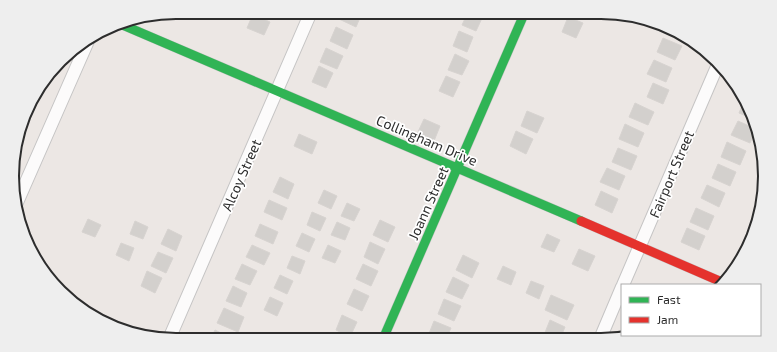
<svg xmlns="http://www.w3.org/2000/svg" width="777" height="352" viewBox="0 0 777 352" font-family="'Exo 2',sans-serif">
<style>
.building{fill:#d3d0cd;stroke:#d7d3d0}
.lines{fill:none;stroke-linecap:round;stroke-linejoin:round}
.street-casing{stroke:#c5c4c4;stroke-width:14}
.fast-casing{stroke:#c5c4c4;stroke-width:10}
.jam-casing{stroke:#c5c4c4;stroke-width:10}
.street{stroke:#fcfbfb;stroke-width:12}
.fast{stroke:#30b455;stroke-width:9}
.jam{stroke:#e5322d;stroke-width:9}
.labels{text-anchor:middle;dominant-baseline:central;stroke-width:3.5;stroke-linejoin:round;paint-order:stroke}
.street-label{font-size:14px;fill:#2d2d2d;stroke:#fff}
.rim{fill:none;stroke:#2d2d2d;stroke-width:2}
</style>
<rect width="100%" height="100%" fill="#ece7e4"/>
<path class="building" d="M342,12L362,13L356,27L339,19Z
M468,12H474L483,16L476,31L462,25Z
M253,14L270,22L264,35L247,28Z
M568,17L583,23L576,38L562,32Z
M336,27L353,35L347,49L330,41Z
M459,31L473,37L467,52L453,46Z
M663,38L682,46L675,60L657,52Z
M326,48L343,56L337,69L320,62Z
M455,54L469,61L462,75L448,70Z
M654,60L672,68L666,82L647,74Z
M319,66L333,73L326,88L312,82Z
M446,76L460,82L453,97L439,91Z
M653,83L669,90L663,104L647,97Z
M744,101L752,113L754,119L739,113Z
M635,103L654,112L648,125L629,117Z
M527,111L544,118L537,133L521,126Z
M424,119L440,126L434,141L417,134Z
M738,121L756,129L750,143L731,135Z
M625,124L644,133L638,147L619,139Z
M516,131L533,139L526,154L510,146Z
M299,134L317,142L312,154L294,146Z
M727,142L746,151L740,165L721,157Z
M618,148L637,156L631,170L612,162Z
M718,164L736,172L730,186L712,178Z
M607,168L625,176L619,190L600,182Z
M280,177L294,184L288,199L273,192Z
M707,185L725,193L719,207L701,198Z
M324,190L337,196L331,209L318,203Z
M601,191L618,199L612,213L595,205Z
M269,200L287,208L282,220L264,212Z
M347,203L360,209L354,221L341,216Z
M696,208L714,216L708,230L690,222Z
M312,212L326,218L320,231L307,225Z
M88,219L101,225L95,237L82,232Z
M380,220L395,227L388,242L373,235Z
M135,221L148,227L143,239L130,234Z
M337,222L350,228L345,240L331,235Z
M260,224L278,232L273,244L255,236Z
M687,228L705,236L699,250L681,242Z
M168,229L182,236L176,251L161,244Z
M302,233L315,239L309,252L296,246Z
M547,234L560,240L554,252L541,247Z
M370,242L385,249L378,264L364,257Z
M121,243L134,248L129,261L116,255Z
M252,245L270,253L264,265L246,257Z
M328,245L341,251L335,263L322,258Z
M579,249L595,256L588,271L572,264Z
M158,252L173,258L166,273L151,266Z
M463,255L479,263L472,278L456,270Z
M292,256L305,261L300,274L287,268Z
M242,264L257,271L250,285L235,279Z
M363,264L378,271L371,286L356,279Z
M503,266L516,272L511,285L497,279Z
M147,271L162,278L155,293L141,286Z
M280,275L293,281L287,294L274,288Z
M453,277L469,285L462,299L446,292Z
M531,281L544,286L539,299L526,293Z
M233,286L247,293L241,307L226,301Z
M354,289L369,296L362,311L347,304Z
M551,295L574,305L567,320L545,310Z
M270,297L283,303L277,316L264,310Z
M444,299L461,306L454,321L438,314Z
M224,308L244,317L238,332L217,323Z
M342,315L357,322L350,337L336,330Z
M550,320L565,327L560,339H552L544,335Z
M434,321L451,328L446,339H435L428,336Z
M215,330L233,339V340H210Z"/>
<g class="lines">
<defs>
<path id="street" d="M15,207L88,41
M623,285L719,62
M169,339L311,12
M600,339L622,287"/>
<path id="fast" d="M118,23L581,221
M383,339L525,12"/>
<path id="jam" d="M581,221L724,283"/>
</defs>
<use href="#street" class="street-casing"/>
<use href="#fast" class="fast-casing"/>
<use href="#jam" class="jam-casing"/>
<use href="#street" class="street"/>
<use href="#fast" class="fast"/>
<use href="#jam" class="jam"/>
</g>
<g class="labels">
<g class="street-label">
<text transform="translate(427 140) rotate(23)">Collingham Drive</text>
<text transform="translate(671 174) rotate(-67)">Fairport Street</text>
<text transform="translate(241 175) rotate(-66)">Alcoy Street</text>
<text transform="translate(428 203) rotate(-66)">Joann Street</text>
</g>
</g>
<path d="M0 0H777V352H0ZM176 19H601A157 157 0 0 1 758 176V176A157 157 0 0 1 601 333H176A157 157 0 0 1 19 176V176A157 157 0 0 1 176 19Z" fill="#eee" fill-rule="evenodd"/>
<path class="rim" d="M176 19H601A157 157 0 0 1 758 176V176A157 157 0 0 1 601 333H176A157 157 0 0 1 19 176V176A157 157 0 0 1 176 19Z"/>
<rect x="621" y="284" width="140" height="52" fill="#ffffff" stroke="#ababab"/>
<rect x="629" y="297" width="20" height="6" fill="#30b455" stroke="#ababab"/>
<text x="657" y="304" font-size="12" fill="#2d2d2d">Fast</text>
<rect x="629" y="317" width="20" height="6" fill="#e5322d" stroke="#ababab"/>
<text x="657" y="324" font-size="12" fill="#2d2d2d">Jam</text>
</svg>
